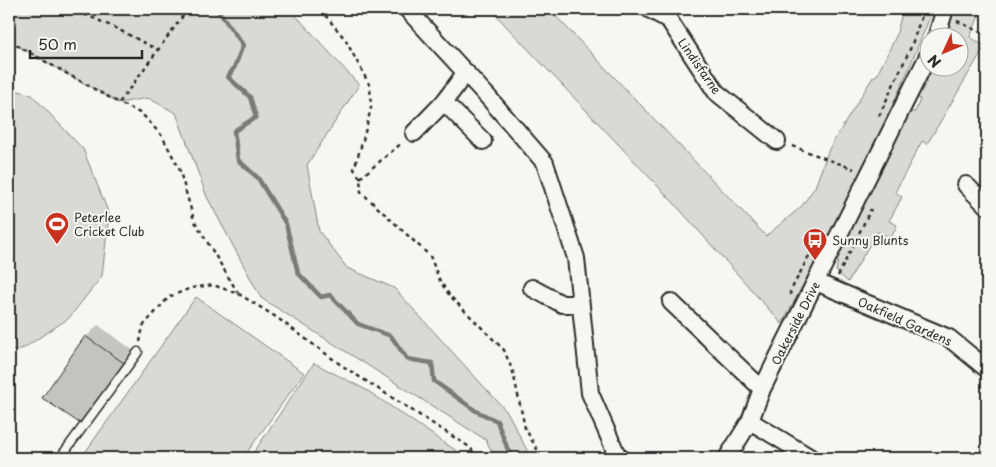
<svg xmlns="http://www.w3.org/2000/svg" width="996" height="467" viewBox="0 0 996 467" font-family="'Playpen Sans',sans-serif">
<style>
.green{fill:#d9d9d5;stroke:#828280}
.shadow{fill:#0003}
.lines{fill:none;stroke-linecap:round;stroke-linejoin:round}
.stream{stroke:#7a7a78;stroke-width:4.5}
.building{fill:#c3c3c0;stroke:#2b2b2b}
.service-casing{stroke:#2b2b2b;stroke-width:11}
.minor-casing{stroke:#2b2b2b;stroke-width:20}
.path{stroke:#2b2b2b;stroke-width:2.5;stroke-dasharray:4 4;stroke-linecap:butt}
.service{stroke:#f6f6f2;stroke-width:8}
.minor{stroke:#f6f6f2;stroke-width:16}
.labels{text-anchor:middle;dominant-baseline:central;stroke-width:4;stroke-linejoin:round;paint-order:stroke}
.street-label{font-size:12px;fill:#2b2b2b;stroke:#f6f6f2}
.poi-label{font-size:12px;fill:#2b2b2b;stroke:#f6f6f2;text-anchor:start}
</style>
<rect width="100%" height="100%" fill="#f6f6f2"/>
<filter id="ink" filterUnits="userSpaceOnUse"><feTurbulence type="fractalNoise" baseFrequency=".02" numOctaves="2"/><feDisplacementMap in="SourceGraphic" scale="10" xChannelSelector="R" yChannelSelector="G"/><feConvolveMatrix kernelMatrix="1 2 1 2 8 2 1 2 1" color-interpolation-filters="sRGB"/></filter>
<g filter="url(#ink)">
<path class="green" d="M9,9H290L359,85L307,165L319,231L347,268L394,288L508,413L531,458H495L486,440L261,298L207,197L176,113L148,98L119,103L9,41Z
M490,9H549L766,236L801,207L815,187L829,149L873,77L877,75L896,36L903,9H933C891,118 838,222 782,324L672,201Z
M954,9H982L970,37L985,46L927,144L922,141L895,192L902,197L889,221L897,225L891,238L877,232L848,282L836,271L839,254L909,112H915L920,100L917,95L929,68H958V38L943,37Z
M9,88L32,95L83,149L109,214L102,276L69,318L24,348L9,352Z
M196,297L304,373L243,458H81Z
M314,363L368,391L467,458H250Z"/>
<path class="shadow" d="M98,325L134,351L93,411L44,397L86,337Z"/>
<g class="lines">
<path class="stream" d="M217,9L243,45L235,66L228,77L250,97L256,117L234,131L238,160L258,178L286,224L298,273L321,297L330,295L358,324L391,336L407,359L432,363L434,381L476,411L497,421L511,458"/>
</g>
<path class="building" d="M85,336L124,363L81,424L42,398Z"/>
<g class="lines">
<defs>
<path id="service" d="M60,458L138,352"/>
<path id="minor" d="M407,9L488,97L545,163L576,258L590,393L617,455L621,458
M649,9L669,20L716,92L777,141
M936,38L945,9
M444,102L483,141
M414,133L444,102L466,72
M966,185L987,206
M816,282L949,338L987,369
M532,288L562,304H580
M671,302L762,389
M750,421L811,458
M727,458L750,421L762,389L928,56"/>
</defs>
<use href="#service" class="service-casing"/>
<use href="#minor" class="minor-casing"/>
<path class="path" d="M69,9C100,19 129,35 158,50
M188,9L119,103L142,114L162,136L179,168L194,220L238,293
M320,9L345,39L370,86L371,108L363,140L354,169L360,178L361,192L430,256L440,281L450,296L504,350L513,372L525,428L538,451L547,458
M957,21L987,35
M9,41L119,103
M879,116L911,47L924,9
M792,146L854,169
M360,178L403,142
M838,276L871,209
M791,295L790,292L821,233
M140,342L143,326L169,297L191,288L213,285L239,294L276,317L341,365L471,448L476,458"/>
<use href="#service" class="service"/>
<use href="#minor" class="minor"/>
</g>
</g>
<defs>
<symbol id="stadium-pin" viewBox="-11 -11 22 30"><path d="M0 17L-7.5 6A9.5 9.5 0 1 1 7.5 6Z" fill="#c8321e" stroke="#f6f6f2"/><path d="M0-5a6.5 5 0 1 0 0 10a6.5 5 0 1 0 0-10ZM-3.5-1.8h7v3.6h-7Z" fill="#fff"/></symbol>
<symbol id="bus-pin" viewBox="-11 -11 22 30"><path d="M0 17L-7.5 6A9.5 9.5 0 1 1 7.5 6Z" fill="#c8321e" stroke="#f6f6f2"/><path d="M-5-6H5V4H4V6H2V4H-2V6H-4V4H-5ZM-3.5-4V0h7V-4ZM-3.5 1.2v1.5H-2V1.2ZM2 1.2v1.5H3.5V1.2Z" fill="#fff"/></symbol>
</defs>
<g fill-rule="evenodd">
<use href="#stadium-pin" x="43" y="210" width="28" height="38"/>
<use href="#bus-pin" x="801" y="226" width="28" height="38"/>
</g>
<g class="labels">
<g class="street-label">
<text transform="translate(700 66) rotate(55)">Lindisfarne</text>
<text transform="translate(905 321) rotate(24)">Oakfield Gardens</text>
<text transform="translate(795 323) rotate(-63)">Oakerside Drive</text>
</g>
<g class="poi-label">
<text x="74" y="217">Peterlee<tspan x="74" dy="14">Cricket Club</tspan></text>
<text x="832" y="240">Sunny Blunts</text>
</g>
</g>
<rect width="996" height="467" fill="none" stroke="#f6f6f2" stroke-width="30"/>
<rect x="15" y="15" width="966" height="437" fill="none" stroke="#2b2b2b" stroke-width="2" filter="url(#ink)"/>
<g transform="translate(944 52) rotate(226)"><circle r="24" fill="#f6f6f2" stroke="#a5a5a2"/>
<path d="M0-4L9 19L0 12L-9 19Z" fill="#c8321e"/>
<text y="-8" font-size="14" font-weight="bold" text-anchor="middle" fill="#2b2b2b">N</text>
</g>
<path d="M30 50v8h112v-8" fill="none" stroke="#2b2b2b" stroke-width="2.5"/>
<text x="38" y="50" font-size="15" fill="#2b2b2b" stroke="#f6f6f2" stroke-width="4" paint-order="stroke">50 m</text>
</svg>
